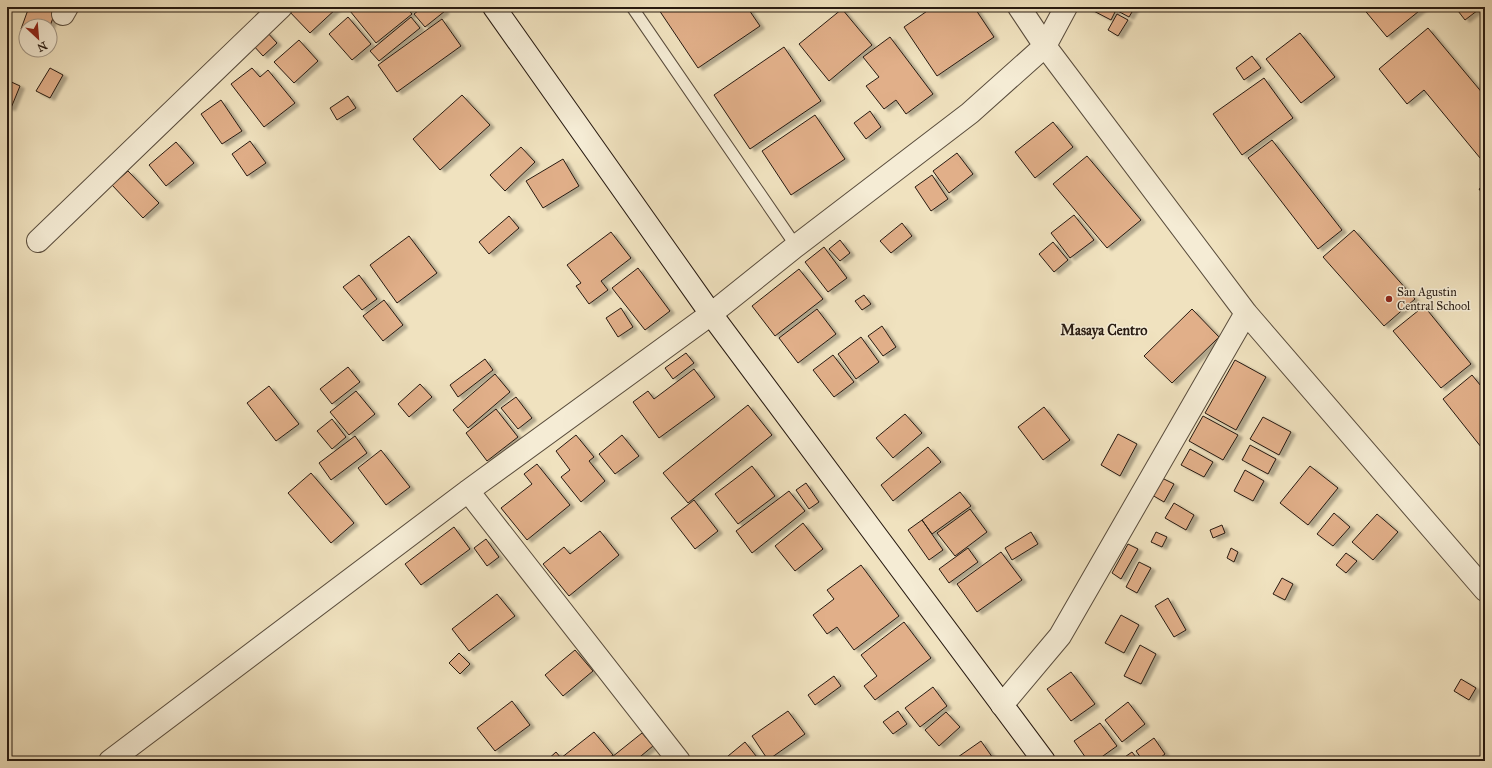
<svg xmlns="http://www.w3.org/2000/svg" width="1492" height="768" viewBox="0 0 1492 768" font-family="'IM FELL Great Primer',serif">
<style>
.building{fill:#e1af89;stroke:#271a11;filter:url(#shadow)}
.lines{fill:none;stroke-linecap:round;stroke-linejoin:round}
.lane-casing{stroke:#594c3c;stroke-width:13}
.street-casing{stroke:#594c3c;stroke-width:24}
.secondary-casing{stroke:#271a11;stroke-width:24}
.lane{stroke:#f5ecd5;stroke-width:11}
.street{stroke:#f5ecd5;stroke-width:22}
.secondary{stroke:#f5ecd5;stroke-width:22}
.poi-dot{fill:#8f2418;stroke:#f5ecd5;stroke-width:1.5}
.labels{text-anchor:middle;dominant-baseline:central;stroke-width:3;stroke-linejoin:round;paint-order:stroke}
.poi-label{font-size:12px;fill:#271a11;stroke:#f5ecd5;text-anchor:start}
.quarter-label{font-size:14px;font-weight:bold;fill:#271a11;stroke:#f5ecd5}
</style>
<defs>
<filter id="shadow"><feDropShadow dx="4.5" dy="2.5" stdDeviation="1" flood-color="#0004"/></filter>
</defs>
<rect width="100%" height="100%" fill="#f0e2bf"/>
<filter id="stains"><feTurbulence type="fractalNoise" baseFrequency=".005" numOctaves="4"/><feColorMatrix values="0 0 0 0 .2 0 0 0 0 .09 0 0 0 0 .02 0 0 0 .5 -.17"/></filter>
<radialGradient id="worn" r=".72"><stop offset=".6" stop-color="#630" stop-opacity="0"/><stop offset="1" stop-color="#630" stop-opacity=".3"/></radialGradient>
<path class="building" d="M29,7H57L50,26H26V31L21,29Z
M289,7H338L310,33L287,9Z
M354,7H406L412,14L376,43L350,11Z
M423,7H441L445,11L425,27L414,14Z
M657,7H747L760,26L698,68Z
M933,7H974L994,37L937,76L904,27Z
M1086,7H1135L1129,17L1116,10L1111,20Z
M1362,7H1424L1387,37Z
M1455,7H1482L1465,20Z
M842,9L872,45L829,81L799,44Z
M1117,14L1128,20L1118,36L1108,30Z
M348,17L371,44L352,60L329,34Z
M411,17L420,28L379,61L370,51Z
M442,19L461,46L397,92L378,65Z
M1428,28L1484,95L1485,94V164L1424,90L1407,104L1379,69Z
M266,31L277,43L263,56L252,44Z
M1300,33L1335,77L1301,103L1266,59Z
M890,37L933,94L906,114L896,100L884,109L866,86L879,77L863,57Z
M299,40L318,61L294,83L274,62Z
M784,47L821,101L750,149L714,95Z
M1252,56L1261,68L1244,80L1236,68Z
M50,68L63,75L50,98L36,91Z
M252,68L260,77L268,70L295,103L264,127L231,84Z
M1264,78L1293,118L1242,155L1213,114Z
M7,80L20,86L11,108L7,107Z
M462,95L490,125L440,170L413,139Z
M348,96L356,108L337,120L330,108Z
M221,100L242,131L222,144L201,114Z
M870,111L881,127L866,139L854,123Z
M815,115L845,159L791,195L762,151Z
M1053,122L1073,147L1035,178L1015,152Z
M1272,140L1342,230L1318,249L1248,158Z
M250,141L266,163L247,176L232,154Z
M176,142L194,163L166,186L149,165Z
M521,147L535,162L505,191L490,175Z
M957,153L973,174L949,193L933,171Z
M1087,156L1141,220L1107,248L1053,184Z
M563,159L579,186L543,208L526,181Z
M128,171L159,203L143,218L112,185Z
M932,175L948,199L931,211L915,187Z
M1485,185V197L1479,189Z
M1074,215L1094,240L1070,258L1051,233Z
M509,216L519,228L489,254L479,242Z
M902,223L912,236L891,253L880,241Z
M1354,230L1415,299L1384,326L1323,257Z
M611,232L631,258L601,281L608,290L589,304L576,286L581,283L567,265Z
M409,236L437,273L397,303L370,265Z
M840,240L850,253L840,261L829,249Z
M1053,242L1068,260L1054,272L1039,254Z
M824,247L847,278L828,292L805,262Z
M638,268L670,311L645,330L612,288Z
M799,269L823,299L775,336L752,306Z
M359,275L377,299L362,310L343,287Z
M864,295L871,304L862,310L855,301Z
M384,300L403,325L383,341L363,316Z
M1424,306L1471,364L1441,388L1393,331Z
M621,308L633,327L618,337L606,318Z
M817,309L836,334L798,363L779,338Z
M1192,309L1219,337L1172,383L1144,356Z
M882,326L896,347L883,356L868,336Z
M861,337L879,362L856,379L838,354Z
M686,353L694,363L673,379L665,368Z
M833,355L854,382L834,397L813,370Z
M485,359L493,370L458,397L450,385Z
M1235,360L1266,377L1236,430L1205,413Z
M348,367L360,382L332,404L320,389Z
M694,369L715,397L659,438L633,402L648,391L654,399Z
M495,374L510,392L468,428L453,410Z
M1472,375L1485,391V452L1443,399Z
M420,384L432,397L409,417L398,404Z
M269,386L299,424L276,441L247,403Z
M356,391L375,414L349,435L330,412Z
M516,397L532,418L518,429L501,408Z
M748,405L772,435L688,503L663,473Z
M1044,407L1070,440L1043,460L1018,427Z
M496,409L518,437L487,461L466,433Z
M905,414L922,433L893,458L876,438Z
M1203,416L1238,435L1223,460L1189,441Z
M1263,417L1291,432L1279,455L1250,439Z
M332,419L346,437L332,449L317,431Z
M1118,434L1137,444L1120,476L1101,465Z
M576,435L594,457L589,461L605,481L581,502L561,477L570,470L556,451Z
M622,435L639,456L615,474L599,454Z
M355,436L367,453L331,480L319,463Z
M1250,445L1276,459L1268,474L1242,460Z
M928,447L941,462L893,501L881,485Z
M1190,449L1213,462L1204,477L1181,465Z
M381,450L410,487L386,505L358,468Z
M537,464L570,505L527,540L501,508L532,484L524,474Z
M752,466L775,496L738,524L715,494Z
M1310,466L1338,488L1308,525L1280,503Z
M1245,470L1264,481L1253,501L1234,491Z
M311,473L354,523L331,543L288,493Z
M1162,478L1174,484L1164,502L1152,495Z
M806,483L819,502L809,509L796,490Z
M789,491L805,511L752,553L736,531Z
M960,492L971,506L932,534L922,520Z
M694,500L718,531L695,549L671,518Z
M1174,503L1194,515L1186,530L1165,518Z
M970,509L987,532L955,556L937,533Z
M1334,513L1350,527L1333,546L1317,534Z
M1377,514L1398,532L1373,560L1352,542Z
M922,520L943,550L929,560L908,530Z
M803,523L823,549L795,571L775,546Z
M1222,525L1225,533L1213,538L1210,530Z
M454,527L470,549L421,585L405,564Z
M600,531L619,555L569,596L543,564L564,547L570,554Z
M1031,532L1038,544L1012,560L1005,548Z
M1156,532L1167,537L1162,547L1151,542Z
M486,539L499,557L487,566L474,548Z
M1128,544L1138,549L1121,579L1112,573Z
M968,548L978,562L949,583L939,569Z
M1231,548L1238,552L1234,562L1227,558Z
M1001,552L1022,580L977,612L957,584Z
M1346,553L1357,561L1346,573L1336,565Z
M1139,562L1151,568L1137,593L1126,587Z
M861,565L899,616L854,650L837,627L827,634L813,615L834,599L827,590Z
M1282,578L1293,584L1285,600L1273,594Z
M497,594L515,616L469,651L452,629Z
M1168,598L1186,630L1174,637L1155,606Z
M1121,615L1139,625L1124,653L1105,643Z
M904,622L931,658L875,700L864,686L877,676L861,655Z
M1140,645L1156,654L1141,684L1124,676Z
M575,650L593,671L563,696L545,675Z
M459,653L470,664L460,674L449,663Z
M1071,672L1095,704L1071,721L1047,689Z
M834,676L841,686L815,705L808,695Z
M1461,679L1476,688L1469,700L1454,691Z
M933,687L947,706L920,727L905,708Z
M512,701L530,725L495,751L477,728Z
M1128,702L1145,724L1122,742L1105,720Z
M788,711L805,734L768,760L752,736Z
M898,711L907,724L893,734L883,722Z
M946,712L960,727L939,746L925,730Z
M1100,723L1117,746L1096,761H1088L1074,741Z
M594,732L613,755L605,761H546L556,752L561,758Z
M642,733L653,746L635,761H607Z
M1154,738L1165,754L1156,761H1143L1136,751Z
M981,741L995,761H961L958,757Z
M745,742L760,761H722Z
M1132,752L1139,761H1119Z
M955,757L958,761H950Z"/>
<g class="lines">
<defs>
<path id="lane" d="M632,7L796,246"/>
<path id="street" d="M1019,7L1045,46L1246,313L1485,590
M63,14L67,7
M38,241L281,7
M468,491L679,761
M1002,705L1060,636L1246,313
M110,761L468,491L711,314L796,246L970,113L1045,46L1066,7"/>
<path id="secondary" d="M494,7L711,314L1044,761"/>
</defs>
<use href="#lane" class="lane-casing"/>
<use href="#street" class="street-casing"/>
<use href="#secondary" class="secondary-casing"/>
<use href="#lane" class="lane"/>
<use href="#street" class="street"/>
<use href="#secondary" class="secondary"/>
</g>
<circle class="poi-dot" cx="1389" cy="299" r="4"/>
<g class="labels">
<g class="poi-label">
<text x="1397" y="292">San Agustin<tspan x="1397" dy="14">Central School</tspan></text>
</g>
<g class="quarter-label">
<text x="1104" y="330">Masaya Centro</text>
</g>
</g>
<rect width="1492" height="768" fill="none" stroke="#f0e2bf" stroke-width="24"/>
<rect x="8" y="8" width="1476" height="752" fill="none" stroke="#271a11" stroke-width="2"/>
<rect x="12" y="12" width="1468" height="744" fill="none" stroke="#271a11"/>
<g transform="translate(38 38) rotate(154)"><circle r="19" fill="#f5ecd5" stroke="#a39887"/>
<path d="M0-3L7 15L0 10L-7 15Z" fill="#8f2418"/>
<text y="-6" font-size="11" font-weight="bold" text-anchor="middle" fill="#271a11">N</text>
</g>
<rect width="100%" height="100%" filter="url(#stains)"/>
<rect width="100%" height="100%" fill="url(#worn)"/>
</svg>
